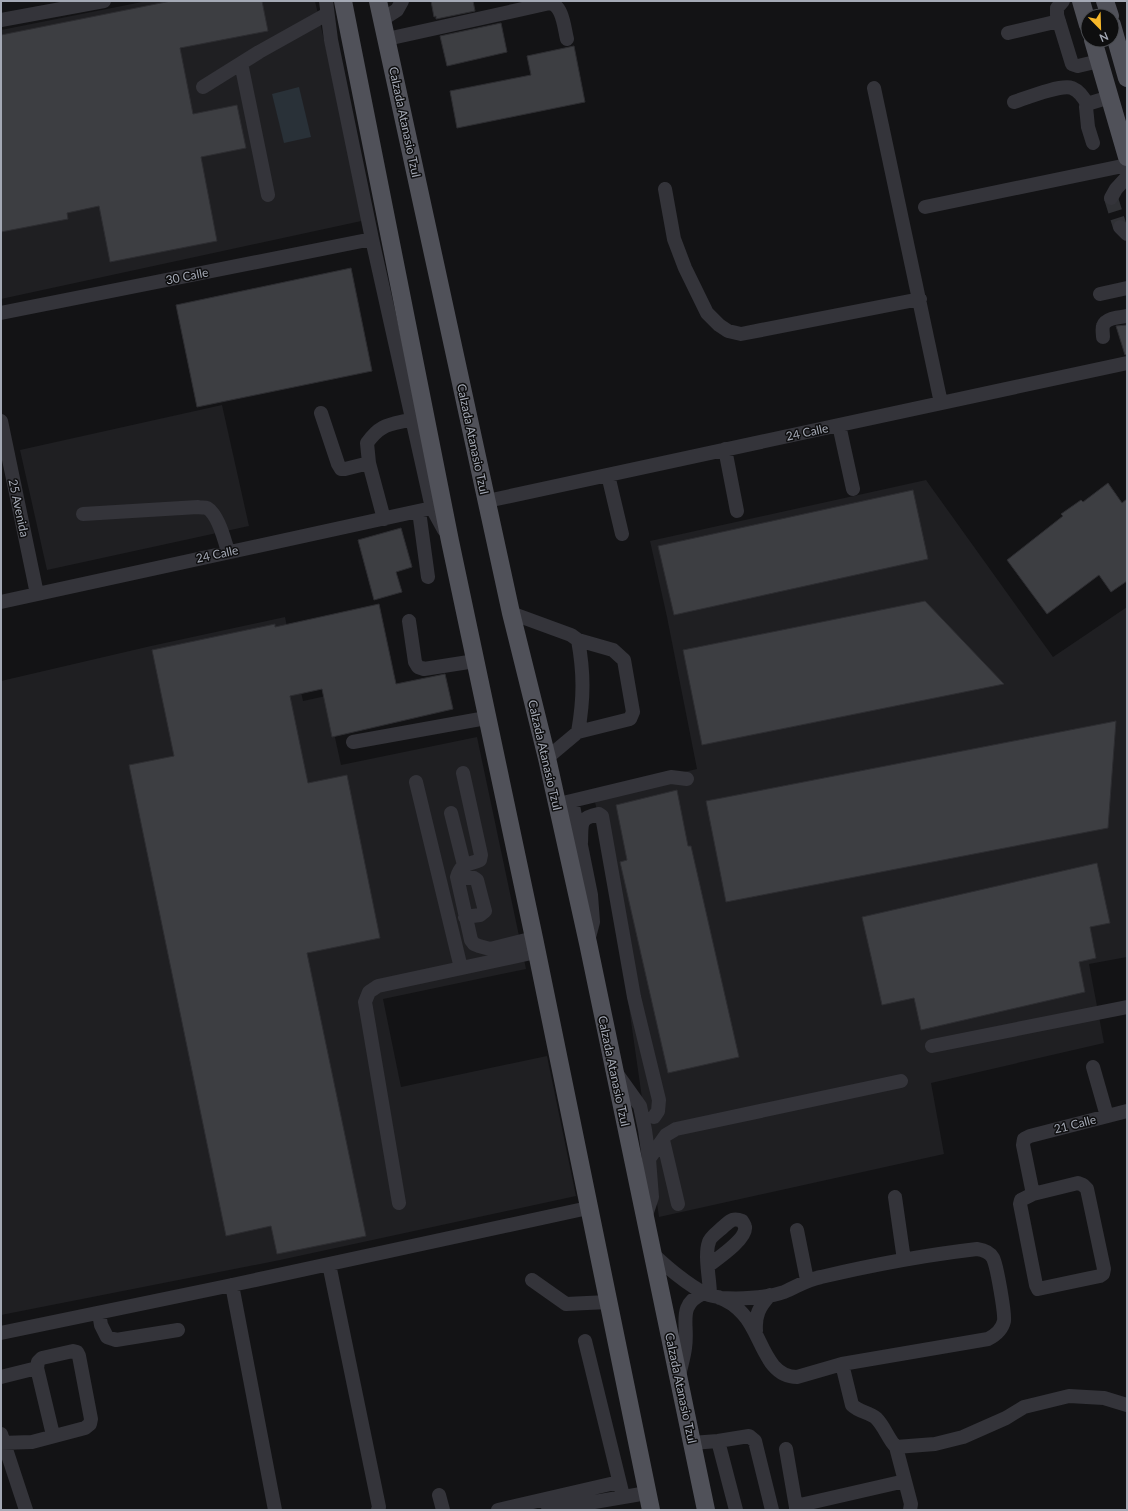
<svg xmlns="http://www.w3.org/2000/svg" width="1128" height="1511" viewBox="0 0 1128 1511" font-family="Lato,sans-serif">
<style>
.built{fill:#1f1f22}
.water{fill:#293138}
.building{fill:#3d3e42;stroke:#2d2d31}
.lines{fill:none;stroke-linecap:round;stroke-linejoin:round}
.minor-tunnel{stroke:#303135;stroke-width:14;stroke-dasharray:14 7;stroke-linecap:butt}
.minor{stroke:#34343a;stroke-width:14}
.major{stroke:#505159;stroke-width:18}
.labels{text-anchor:middle;dominant-baseline:central;stroke-width:3;stroke-linejoin:round;paint-order:stroke}
.street-label{font-size:12px;fill:#a4a9b5;stroke:#0e0e0f}
</style>
<rect width="100%" height="100%" fill="#131315"/>
<path class="built" d="M147,1H315L366,220L1,299V30Z
M222,405L249,526L47,570L20,450Z
M926,480L1053,657L1127,607V957L1089,964L1104,1043L931,1083L944,1154L659,1217L608,860L593,793L697,769L667,617L650,541Z
M285,617L303,701L326,696L341,765L477,737L526,969L383,999L401,1087L547,1056L576,1196L280,1260L1,1315V681L151,646Z"/>
<path class="water" d="M299,87L311,137L284,143L272,94Z"/>
<path class="building" d="M171,1H262L268,31L180,48L193,114L237,105L246,148L201,157L217,241L110,262L99,206L67,213L68,219L1,232V35Z
M431,1H473L475,11L436,19V16L434,17Z
M501,23L507,52L447,66L440,36Z
M574,46L585,102L457,128L450,91L531,75L527,56Z
M351,268L372,371L197,407L176,305Z
M1127,325V354L1125,355L1116,326Z
M1108,483L1122,503L1127,499V581L1111,592L1099,575L1047,614L1007,560L1063,516L1061,514L1081,500L1083,502Z
M913,490L928,559L674,615L658,546Z
M401,528L412,567L396,572L402,592L374,600L358,540Z
M925,601L1004,684L702,745L683,650Z
M379,604L396,684L445,674L453,709L332,737L322,689L290,696L308,783L347,775L380,938L307,953L366,1236L277,1254L271,1226L226,1236L129,765L174,756L152,650L275,624V627Z
M1116,721L1108,828L726,902L706,801Z
M677,790L688,846H691L739,1057L668,1073L620,862L627,860L616,805Z
M1097,863L1110,923L1090,927L1096,958L1079,962L1085,992L921,1030L914,998L882,1005L862,917Z"/>
<g class="lines">
<path class="minor-tunnel" d="M1111,198L1120,227"/>
<path class="minor" d="M326,1L331,40L372,239L432,508L444,530
M1063,1L1057,8V15L1072,64L1078,66L1099,61
M383,19L397,10L402,1
M1,20L104,1
M1008,33L1059,21
M387,39L550,3C563,6 564,27 567,39
M241,63L268,195
M203,87L259,52L327,14
M874,88L941,403
M1014,102C1026,98 1061,84 1072,88C1079,91 1084,98 1087,104
M1093,143L1088,127L1086,107L1087,104L1110,97
M665,189L674,239L685,268L707,313L719,325L728,331L741,334L920,299
M1111,198L1116,189L1127,177
M925,207L1127,165
M1120,227L1127,234
M1100,294L1127,288
M1,313L372,239
M1103,337C1103,334 1102,329 1103,326C1105,318 1120,317 1127,316
M321,413L338,464L341,469H345L369,463
M1,421L37,594
M839,425L853,489
M725,449L737,511
M608,475L622,534
M487,501L1127,363
M419,511L428,577
M83,514L198,507C200,508 205,507 207,508C218,514 225,541 228,552
M384,519L369,463L367,443C381,423 390,425 413,419
M1,602L432,508
M511,613L571,635L578,640L613,650L624,660L633,712L630,719L578,732L547,758
M409,621L415,662L418,667L424,669L475,661
M578,732C584,698 584,673 578,640
M353,742L486,718
M463,773L481,855L480,860C468,865 461,863 457,877L471,940L474,944L479,946L490,949L534,938
M416,782L461,968
M572,801L591,895L593,922L588,941
M563,803L671,777L687,779
M451,813L464,865
M581,843C582,824 578,818 599,814L602,816L634,997L659,1100L658,1111L654,1117
M457,877L474,878L477,880L485,911L480,915L465,917
M932,1046L1127,1007
M1093,1067L1107,1116
M615,1071L640,1106L645,1130L649,1159L652,1197L645,1218
M663,1140L678,1204
M649,1159L666,1135L676,1129L901,1081
M1078,1183L1083,1185L1087,1189L1104,1269L1103,1274L1100,1276L1038,1289L1036,1285L1020,1204L1021,1200L1033,1194Z
M1033,1194L1023,1145L1024,1139L1030,1136L1127,1111
M895,1197L904,1260
M399,1203L365,1002L369,992L378,986L536,952
M797,1230L807,1280
M653,1254C668,1268 685,1283 704,1293C708,1295 713,1296 718,1297C727,1300 737,1307 743,1314C762,1334 765,1377 797,1377L842,1364L988,1339C996,1335 1002,1330 1004,1321C1005,1313 997,1266 993,1258C990,1252 984,1250 977,1249C925,1255 872,1265 821,1277C805,1280 797,1287 784,1292C764,1299 741,1299 720,1298
M329,1264L379,1507L378,1510
M708,1266C717,1259 747,1239 745,1227C745,1225 743,1223 742,1221C733,1217 730,1221 723,1227C719,1231 710,1237 709,1242C704,1255 710,1280 710,1295
M532,1280L566,1304L608,1302
M232,1285L275,1510
M99,1313L101,1325L107,1337L116,1340L178,1330
M756,1331C755,1315 759,1307 770,1295
M1,1333L232,1285L588,1208
M585,1341L623,1496
M842,1364L852,1405C859,1412 869,1412 876,1418C885,1427 888,1439 896,1447L935,1444L963,1437L1006,1418L1024,1407L1069,1396L1104,1398L1127,1405
M37,1368L53,1435
M679,1376C681,1366 684,1357 685,1348C689,1324 676,1305 704,1293
M1,1377L37,1368L38,1362L42,1358L73,1351L77,1352L79,1356L91,1419L90,1424L85,1428L32,1442L1,1443
M1,1434L26,1510
M718,1441L736,1510
M692,1443L718,1441L749,1436L755,1441L772,1510
M896,1447L911,1504L910,1510
M786,1449L796,1507
M439,1495L443,1510
M498,1510L619,1482
M548,1510L647,1493
M796,1510V1507L800,1505L905,1481"/>
<path class="major" d="M343,1L450,541L534,938L651,1510
M378,1L511,613L547,758L588,943L706,1510
M1081,1L1088,25
M1105,1L1110,16
M1112,25L1127,78
M1093,40L1127,157"/>
</g>
<g class="labels">
<g class="street-label">
<text transform="translate(405 122) rotate(78)">Calzada Atanasio Tzul</text>
<text transform="translate(187 276) rotate(-11)">30 Calle</text>
<text transform="translate(807 432) rotate(-12)">24 Calle</text>
<text transform="translate(473 439) rotate(78)">Calzada Atanasio Tzul</text>
<text transform="translate(19 508) rotate(78)">25 Avenida</text>
<text transform="translate(217 554) rotate(-12)">24 Calle</text>
<text transform="translate(545 755) rotate(77)">Calzada Atanasio Tzul</text>
<text transform="translate(614 1071) rotate(78)">Calzada Atanasio Tzul</text>
<text transform="translate(1075 1124) rotate(-14)">21 Calle</text>
<text transform="translate(681 1388) rotate(78)">Calzada Atanasio Tzul</text>
</g>
</g>
<rect width="1128" height="1511" fill="none" stroke="#a4a9b5" stroke-width="4"/>
<g transform="translate(1100 28) rotate(157)"><circle r="19" fill="#0e0e0f" stroke="#4a4c51"/>
<path d="M0-3L7 15L0 10L-7 15Z" fill="#f6b72a"/>
<text y="-6" font-size="11" font-weight="bold" text-anchor="middle" fill="#a4a9b5">N</text>
</g>
</svg>
